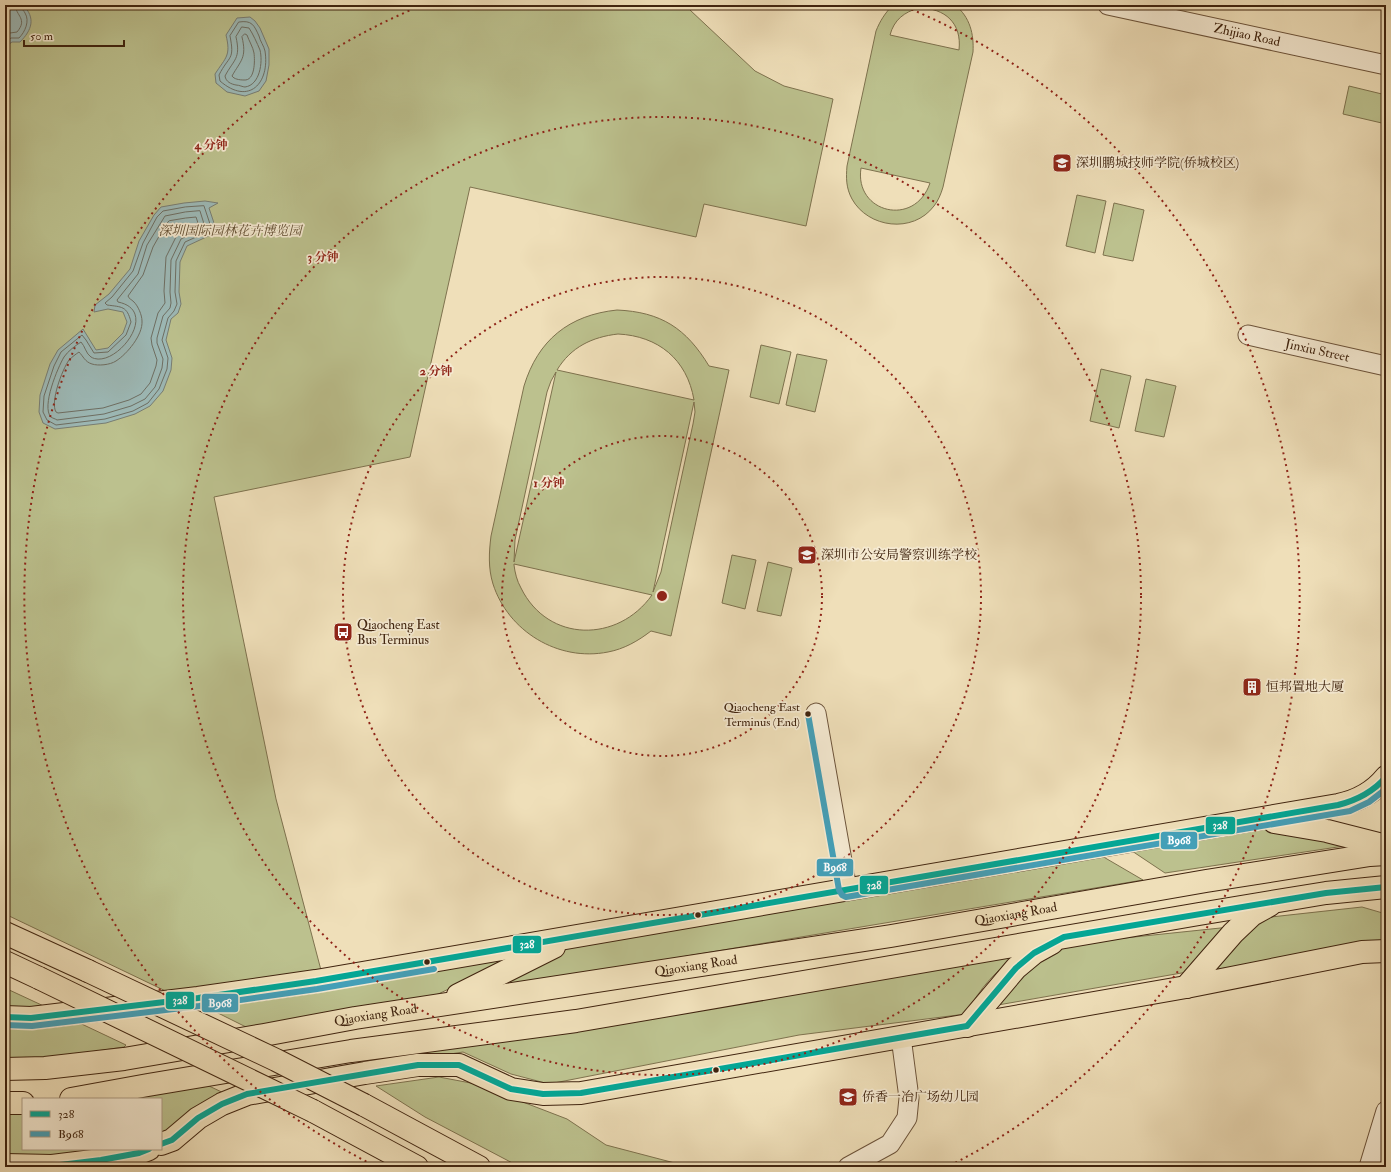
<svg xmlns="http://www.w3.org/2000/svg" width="1391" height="1172" viewBox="0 0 1391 1172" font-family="'IM FELL Double Pica','Noto Serif SC',serif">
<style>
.green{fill:#bcc18e;stroke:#7e724e;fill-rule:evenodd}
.water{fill:#9dbab8;stroke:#787e74}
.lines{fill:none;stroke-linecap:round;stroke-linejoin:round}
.shore{stroke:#6e6f64;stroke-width:1}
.minor-casing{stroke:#6c533a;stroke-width:21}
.major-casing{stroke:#40240f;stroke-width:24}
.highway-casing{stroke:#40240f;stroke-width:24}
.minor{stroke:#f5ead2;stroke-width:19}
.major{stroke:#efdfb9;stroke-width:22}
.highway{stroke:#efdfb9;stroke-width:22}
.highway-bridge-casing{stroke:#40240f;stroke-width:24;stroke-linecap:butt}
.highway-bridge{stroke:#efdfb9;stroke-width:22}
.bus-1-casing{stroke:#f5ead2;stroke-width:9}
.bus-2-casing{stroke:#f5ead2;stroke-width:9}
.bus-1{stroke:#04a695;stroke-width:6}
.bus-2{stroke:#449fb7;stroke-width:6}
.ring{fill:none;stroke:#8f2418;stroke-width:2;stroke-dasharray:2 4}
.bus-dot{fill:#40240f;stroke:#f5ead2;stroke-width:1.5}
.labels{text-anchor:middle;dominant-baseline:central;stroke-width:3.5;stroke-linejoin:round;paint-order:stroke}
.bus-label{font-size:12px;fill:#40240f;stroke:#f5ead2;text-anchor:end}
.street-label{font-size:13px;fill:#40240f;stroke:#f5ead2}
.poi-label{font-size:13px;fill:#40240f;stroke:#f5ead2;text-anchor:start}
.park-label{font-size:13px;font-style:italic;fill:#5f4b2f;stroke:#f5ead2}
.centre{fill:#8f2418;stroke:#f5ead2;stroke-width:2}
.ring-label{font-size:12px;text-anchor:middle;font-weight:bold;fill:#8f2418;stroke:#f5ead2;stroke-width:3.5;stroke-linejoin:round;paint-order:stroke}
.line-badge{stroke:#f5ead2;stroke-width:1.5}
.badge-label{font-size:11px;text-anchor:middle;font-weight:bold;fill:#fff}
</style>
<rect width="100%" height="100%" fill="#efdfb9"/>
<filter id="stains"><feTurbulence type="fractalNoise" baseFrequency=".005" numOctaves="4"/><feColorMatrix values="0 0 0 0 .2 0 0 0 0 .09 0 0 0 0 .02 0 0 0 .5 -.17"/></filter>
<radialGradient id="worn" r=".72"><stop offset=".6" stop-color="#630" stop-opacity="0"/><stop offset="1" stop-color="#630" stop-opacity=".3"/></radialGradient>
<path class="green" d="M5,5H691L690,10L755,71L784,86L833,99L806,226L704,204L696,237L470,187L410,457L214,497L276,799L322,974L174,995L5,914Z
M893,5H955C970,17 974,34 973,52L943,187C941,194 938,201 934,206C913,234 868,228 852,199C846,188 846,178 847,166L876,31C880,21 885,13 893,5ZM919,8C945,8 962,23 959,50L890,35C894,20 904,12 919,8ZM861,168L930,183C915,228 854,213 861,168Z
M1349,86L1386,95V124L1343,114Z
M1077,195L1106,201L1095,253L1066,246Z
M1114,203L1144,210L1133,261L1103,255Z
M617,310C661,312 686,328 709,366L729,370L671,636L651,631C638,641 624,649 608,652C558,662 508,631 493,584C488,568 489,552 491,536L524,386C538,340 569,315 617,310ZM618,334C658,336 687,359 694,400L557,370C571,347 592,337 618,334ZM556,372L514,562L515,540L547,392L551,381ZM694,402L695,412L693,424L661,572L653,592ZM514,565V564L652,595C618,643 548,643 521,588C517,581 515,573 514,565Z
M761,345L791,352L779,404L750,397Z
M797,354L827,360L815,412L786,405Z
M1101,369L1131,376L1119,428L1090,421Z
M1146,379L1176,386L1164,437L1135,431Z
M732,555L756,560L745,609L722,603Z
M768,562L792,568L781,616L757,611Z
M1271,828L1351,845L1165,873L1132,851Z
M1095,852L1143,880L489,989L583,935Z
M1362,907L1386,914V942L1213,970L1262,918Z
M1230,927L1193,971L998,1005L1023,973L1067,944Z
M1022,953C997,968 980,988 966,1014L799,1035L549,1084L511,1074L463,1052L335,1072L328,1068Z
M514,958L434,996L248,1028L194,1001Z
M5,988L48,1008L5,1011Z
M69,1018L126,1045L124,1047L22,1062L5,1061V1022Z
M439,1077L476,1084L567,1119L606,1145L690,1167H520L425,1117L376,1086Z
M209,1086L228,1095L161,1136V1099H133L152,1094Z
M5,1113H23V1149H119L89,1154L5,1158Z"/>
<path class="water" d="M6,5H23C36,18 32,30 20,42H12L5,47V6Z
M250,17L255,21L260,28L269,49V65L266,81L259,91L245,96L227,92L216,83L215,74C226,57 231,56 226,35L237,18Z
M205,201L218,203L209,208L217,232L187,246L180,262L179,292L181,304L178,313L171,319L166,340L172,358L171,370L163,391L150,406L135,414L106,423L55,429L43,423L39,412L40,395L50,364L58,350L83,329L96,350L108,348L123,333L127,322L123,312L108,309L94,312L95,305L109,294L130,269L139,241L154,215L161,207L184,203Z"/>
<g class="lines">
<path class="shore" d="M239,22C252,20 254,25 259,36C260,41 264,46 265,51C270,83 249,106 220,81L219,75C229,55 235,61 230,36Z
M242,27L249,28C253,34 257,43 260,50C263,62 260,85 245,87C243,87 239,85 236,85C231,84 226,82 225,76C234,59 241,59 236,37Z
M245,34L247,35C249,41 253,47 254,53C255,61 255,81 244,80C239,80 234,79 232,76C241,60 247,58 242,37Z
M5,36L10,33L17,32C28,19 16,16 15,5
M5,42L11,38H19C25,32 30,21 25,13C23,9 21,10 20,5
M204,206L212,230L185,242L176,261L175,292L177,304L174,311L168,318L162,340L168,358L167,369L159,389L148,403L133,411L105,419L56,425L47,420L43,412L44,396L54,366L61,352L82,335L86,340L94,353L108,352L126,335L131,322C127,306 122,307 107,305L105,303L112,297L133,271L143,243L157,217L163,211L185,207Z
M200,211L205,227L181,239L171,260L170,292L171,303L170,308L163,316L157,338V343L163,359L162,368L155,387L145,399L131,406L104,414L57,420C56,419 52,418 51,417C41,407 58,367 64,357C68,351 75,346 81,342C85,346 86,354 91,357C114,371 162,311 118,302L117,300L138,274L147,245L165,216L185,212Z
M186,218L196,217L198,223L177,235L166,257L164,291L165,303L158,313L151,338L152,345L157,360L156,366L150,383L141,394L129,400L103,408L58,413L56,412C50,402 62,370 69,360C72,357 76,354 79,352C83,356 85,362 92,364C98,366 110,365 116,361C127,354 143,335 142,321C142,315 138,306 134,302C131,299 129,299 128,296L143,275L153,247L166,224L169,221Z"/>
<defs>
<g id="minor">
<path id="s1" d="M1108,5L1386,65"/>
<path id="s2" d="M1248,335L1386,366"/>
<path d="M816,713L847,889"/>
<path d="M848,1167L890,1144L907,1118L909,1098L901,1037"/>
<path d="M1369,1167L1386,1111"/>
</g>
<g id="major">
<path d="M1274,822L1327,831L1386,846"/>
<path d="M1186,987L1233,933L1252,915L1270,905"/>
<path d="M458,995L554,947"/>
<path d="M5,1017L31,1018L198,998L316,981L1338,805C1358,801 1373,793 1386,777"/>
<path d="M967,1026L1016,968L1034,953L1052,943"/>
<path id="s3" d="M5,1069L45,1068L124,1059L264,1035L355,1018L891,936L1206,881L1370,855L1386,854"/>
<path d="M71,1099L148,1085L351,1051L576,1021L1199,914L1326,893L1386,887"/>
<path d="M5,1103H23"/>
<path d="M161,1144L172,1140L198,1118L222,1104L247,1094L365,1073L418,1065H459L511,1089L543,1094L581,1093L1186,987L1362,952L1386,951"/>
<path d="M5,1165L52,1166L101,1160L139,1153L149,1149"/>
</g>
<path id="highway" d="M5,933L88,971
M5,962L39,978
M364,1105L479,1167
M313,1111L417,1167"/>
</defs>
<use href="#minor" class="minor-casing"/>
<use href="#major" class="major-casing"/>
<use href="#highway" class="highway-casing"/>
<use href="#minor" class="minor"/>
<use href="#major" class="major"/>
<use href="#highway" class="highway"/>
<defs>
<path id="highway-bridge" d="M88,971L276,1060L364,1105
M39,978L313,1111"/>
</defs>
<use href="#highway-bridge" class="highway-bridge-casing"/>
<use href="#highway-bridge" class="highway-bridge"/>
<defs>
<path id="bus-1" d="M5,1017L31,1018L198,998L316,981L1338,805C1358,800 1373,792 1386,777
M161,1144L172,1140L198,1118L222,1104L247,1094L418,1065H459L511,1089L543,1094L581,1093L967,1026L1016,968L1034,953L1064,937L1326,893L1386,887
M5,1165L52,1166L101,1160L139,1153L149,1149"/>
<path id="bus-2" d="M808,714L839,890L842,895L846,897L1350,811L1369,802L1386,789
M5,1025L32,1026L199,1006L317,989L434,969"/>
</defs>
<use href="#bus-1" class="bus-1-casing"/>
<use href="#bus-2" class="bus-2-casing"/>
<use href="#bus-1" class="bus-1"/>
<use href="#bus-2" class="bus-2"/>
</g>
<g class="ring">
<circle cx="662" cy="596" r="160"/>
<circle cx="662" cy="596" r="319"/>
<circle cx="662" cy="596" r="479"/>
<path d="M377 1167A638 638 0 0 1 418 7M906 7A638 638 0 0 1 947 1167"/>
</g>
<defs>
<symbol id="school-square" viewBox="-11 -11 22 22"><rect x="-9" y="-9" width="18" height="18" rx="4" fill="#8f2418" stroke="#f5ead2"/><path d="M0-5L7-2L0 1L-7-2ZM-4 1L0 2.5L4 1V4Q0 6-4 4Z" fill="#fff"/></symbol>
<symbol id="bus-square" viewBox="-11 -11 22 22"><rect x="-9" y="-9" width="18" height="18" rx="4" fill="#8f2418" stroke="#f5ead2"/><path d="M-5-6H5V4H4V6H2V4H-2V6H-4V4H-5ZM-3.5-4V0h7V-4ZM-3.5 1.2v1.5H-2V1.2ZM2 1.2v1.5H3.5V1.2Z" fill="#fff"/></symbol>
<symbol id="building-square" viewBox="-11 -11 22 22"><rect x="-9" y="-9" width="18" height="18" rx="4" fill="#8f2418" stroke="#f5ead2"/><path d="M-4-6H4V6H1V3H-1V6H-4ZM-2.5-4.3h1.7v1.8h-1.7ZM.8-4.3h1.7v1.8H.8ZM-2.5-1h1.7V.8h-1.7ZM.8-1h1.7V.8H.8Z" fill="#fff"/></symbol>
</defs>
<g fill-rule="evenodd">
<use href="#school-square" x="1051" y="152" width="22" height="22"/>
<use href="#school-square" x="796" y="544" width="22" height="22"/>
<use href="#bus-square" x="332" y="621" width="22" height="22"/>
<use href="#building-square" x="1241" y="676" width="22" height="22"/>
<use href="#school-square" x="837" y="1086" width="22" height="22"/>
</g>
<g class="bus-dot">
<circle cx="808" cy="714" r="3.5"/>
<circle cx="698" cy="915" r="3.5"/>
<circle cx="427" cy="962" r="3.5"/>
<circle cx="716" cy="1070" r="3.5"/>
</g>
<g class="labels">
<g class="bus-label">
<text x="800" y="707">Qiaocheng East<tspan x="800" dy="15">Terminus (End)</tspan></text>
</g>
<g class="street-label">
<text stroke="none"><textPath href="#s1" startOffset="142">Zhijiao Road</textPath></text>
<text stroke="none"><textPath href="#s2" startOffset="71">Jinxiu Street</textPath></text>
<text stroke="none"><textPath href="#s3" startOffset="1023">Qiaoxiang Road</textPath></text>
<text stroke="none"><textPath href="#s3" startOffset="699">Qiaoxiang Road</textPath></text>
<text stroke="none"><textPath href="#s3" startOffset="375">Qiaoxiang Road</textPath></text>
</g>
<g class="poi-label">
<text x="1076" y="163">深圳鹏城技师学院(侨城校区)</text>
<text x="821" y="555">深圳市公安局警察训练学校</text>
<text x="357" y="625">Qiaocheng East<tspan x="357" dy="15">Bus Terminus</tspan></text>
<text x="1266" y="687">恒邦置地大厦</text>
<text x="862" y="1097">侨香一冶广场幼儿园</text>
</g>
<g class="park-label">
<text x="230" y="231">深圳国际园林花卉博览园</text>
</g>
</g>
<circle cx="662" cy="596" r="6" class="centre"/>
<g class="ring-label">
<text x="211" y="149">4 分钟</text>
<text x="323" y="261">3 分钟</text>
<text x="436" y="375">2 分钟</text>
<text x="549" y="487">1 分钟</text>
</g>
<g class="line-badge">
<rect x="1205" y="816" width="31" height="19" rx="4" fill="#04a695"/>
<rect x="1160" y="831" width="38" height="19" rx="4" fill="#449fb7"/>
<rect x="816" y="858" width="38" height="19" rx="4" fill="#449fb7"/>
<rect x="859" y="875" width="30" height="20" rx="4" fill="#04a695"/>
<rect x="512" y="935" width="30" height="19" rx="4" fill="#04a695"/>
<rect x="165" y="991" width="30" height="19" rx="4" fill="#04a695"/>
<rect x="201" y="993" width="38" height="20" rx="4" fill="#449fb7"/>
</g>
<g class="badge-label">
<text x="1220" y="829">328</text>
<text x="1179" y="844">B968</text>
<text x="835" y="871">B968</text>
<text x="874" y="889">328</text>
<text x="527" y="948">328</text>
<text x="180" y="1004">328</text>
<text x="220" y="1007">B968</text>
</g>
<rect width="1391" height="1172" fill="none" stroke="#efdfb9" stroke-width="20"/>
<rect x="6" y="6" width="1379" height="1160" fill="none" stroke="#40240f" stroke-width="2"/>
<rect x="10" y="10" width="1371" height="1152" fill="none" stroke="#40240f"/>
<rect x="22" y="1098" width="140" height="52" fill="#f5ead2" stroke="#ad9b84"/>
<rect x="30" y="1111" width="20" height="6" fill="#04a695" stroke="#ad9b84"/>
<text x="58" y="1118" font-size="12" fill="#40240f">328</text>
<rect x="30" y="1131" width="20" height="6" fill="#449fb7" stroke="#ad9b84"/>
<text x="58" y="1138" font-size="12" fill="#40240f">B968</text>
<path d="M24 40v6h100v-6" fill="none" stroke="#40240f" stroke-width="2"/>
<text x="30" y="40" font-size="12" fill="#40240f" stroke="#f5ead2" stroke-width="3" paint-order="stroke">50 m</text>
<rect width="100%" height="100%" filter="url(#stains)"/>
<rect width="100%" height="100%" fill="url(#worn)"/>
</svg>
